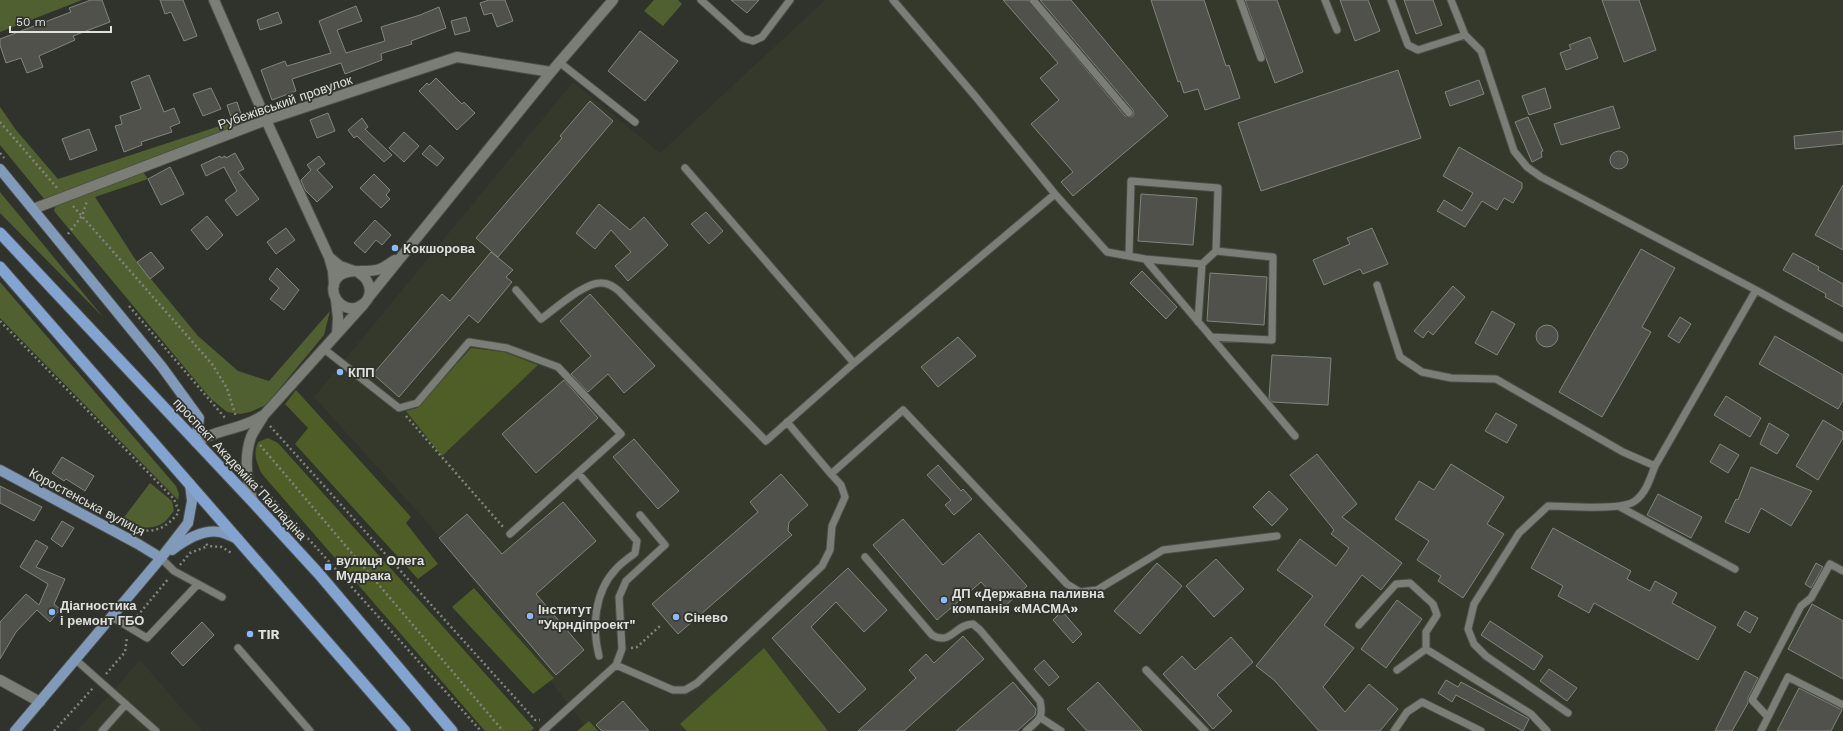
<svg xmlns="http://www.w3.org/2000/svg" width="1843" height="731" viewBox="0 0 1843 731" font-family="'Work Sans',sans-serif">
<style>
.built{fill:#34392c}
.green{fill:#516031}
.forest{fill:#4e5e26}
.building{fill:#4f514a;stroke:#82857d}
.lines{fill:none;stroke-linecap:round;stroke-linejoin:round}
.service-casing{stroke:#4c4e48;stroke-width:9}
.minor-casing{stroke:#4c4e48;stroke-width:12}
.tertiary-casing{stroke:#4c4e48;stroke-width:12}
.primary-casing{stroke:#4c4e48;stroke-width:12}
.trunk-casing{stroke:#4c4e48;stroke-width:13}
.path{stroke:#82847e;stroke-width:2.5;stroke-dasharray:2 3;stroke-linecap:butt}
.service{stroke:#7b7e76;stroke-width:7}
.minor{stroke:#7b7e76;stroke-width:10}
.tertiary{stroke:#7b7e76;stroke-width:10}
.primary{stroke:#819aba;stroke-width:10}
.trunk{stroke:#83a3d1;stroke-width:11}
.poi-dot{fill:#8db9fc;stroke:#30322c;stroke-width:1.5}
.labels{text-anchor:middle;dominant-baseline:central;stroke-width:3.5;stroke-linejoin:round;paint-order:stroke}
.street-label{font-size:13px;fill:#e0e1dd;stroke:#30322c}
.poi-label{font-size:13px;font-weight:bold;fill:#e0e1dd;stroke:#30322c;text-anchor:start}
</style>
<rect width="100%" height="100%" fill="#30322c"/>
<path class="built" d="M825,0H1843V731H589L426,521L314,397L573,82L660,153Z
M140,660L202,731H77Z"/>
<path class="green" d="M0,0H82L0,32Z
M654,0H678L682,4L663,26L644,11Z
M0,107L16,130L58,179L250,116L252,120L250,123L45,200L0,145Z
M143,172L148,179L95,197L137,262L198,336L238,371L269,381L330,311L324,335L266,405L250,412L240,414L227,412L211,399L54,211L56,205Z
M0,192L103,317L0,213Z
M0,282L176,486L179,494L178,500L0,318Z
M150,483L172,501L174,511C170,515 167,521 163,523C151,531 132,527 122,520Z"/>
<path class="forest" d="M471,348L504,352L538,365L442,456L406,411L417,408Z
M296,390L411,517L406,523L438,564L418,579L295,444L308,428L285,404Z
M268,438L278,443L534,728L531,731H485L262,474C256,462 253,454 258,442Z
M474,588L554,678L533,694L452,607Z
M764,648L828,731H687L680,724Z
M589,721L598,731H577Z"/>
<path class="building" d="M91,0H102L110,22L73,36L75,40L39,56L43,67L27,73L21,58L6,63L0,45V39L71,12L69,8Z
M160,0H183L197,36L184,41L171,12L165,14Z
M489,0H505L513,21L497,27L492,13L484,15L480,3Z
M731,0H759L747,13Z
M1003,0H1028L1125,116L1132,117L1134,114L1133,110L1040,0H1071L1168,116L1073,196L1061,182L1073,172L1031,124L1059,100L1040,78L1058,63Z
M1151,0H1204L1226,66L1229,65L1240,98L1205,110L1198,89L1184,93L1180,81L1178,82Z
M1245,0H1277L1303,72L1275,83Z
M1340,0H1368L1380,31L1355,41Z
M1404,0H1433L1442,25L1416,34Z
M1602,0H1639L1656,50L1624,62Z
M356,6L362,21L337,30L346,53L385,41L381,27L420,15L439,7L446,28L411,41L412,44L383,53L381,54L382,60L345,74L341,63L292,79L296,91L272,100L261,70L285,61L287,66L331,53L319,21Z
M278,12L282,23L260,30L257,20Z
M466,17L470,31L455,35L451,21Z
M640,31L678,61L645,101L608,71Z
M1590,37L1598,58L1566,70L1560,53L1571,49L1569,45Z
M1398,70L1421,138L1261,191L1238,123Z
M149,75L164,112L174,108L180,123L170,127L172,132L141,142L142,145L124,152L115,126L122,124L120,116L141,109L131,82Z
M436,78L462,104L464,102L475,113L457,130L419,91L427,83L429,85Z
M1479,80L1484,94L1450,106L1445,92Z
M211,88L221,109L203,116L193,94Z
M1545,88L1551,108L1529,115L1522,96Z
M590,101L613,121L498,257L476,238L562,138L560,136Z
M237,102L241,114L231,117L227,105Z
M1613,106L1620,128L1561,145L1554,124Z
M328,113L335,131L317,138L310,120Z
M1528,117L1543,151L1541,152L1542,157L1532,162L1515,122Z
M362,118L368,127L365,129L392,155L384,162L357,136L354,138L348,130Z
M89,129L97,150L70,160L62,139Z
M1843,131V144L1795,149L1794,136Z
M404,132L419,146L404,162L389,148Z
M430,145L444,158L437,166L422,154Z
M1459,147L1522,183V188L1513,203L1504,198L1497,210L1482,201L1465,227L1437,211L1444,200L1462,211L1473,193L1443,176Z
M1610 160a9 9 0 1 1 18 0a9 9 0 1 1-18 0Z
M235,153L244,169L238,172L259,199L237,216L225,200L237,191L224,167L206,176L201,165L220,156L221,158L225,156L226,158Z
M319,156L325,164L317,170L333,187L317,202L305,190L301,180L311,170L307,165Z
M170,167L184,194L161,205L148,179Z
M374,174L390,190L386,195L390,199L381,208L360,188Z
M1843,185V250L1815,235Z
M1141,194L1197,198L1193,245L1138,241Z
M599,204L630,230L644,217L668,245L628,281L615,266L631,252L611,230L595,249L576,233Z
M706,212L723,231L709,244L691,224Z
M207,216L223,235L207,250L191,230Z
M375,220L391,235L382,245L376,240L365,253L354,243Z
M286,228L295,240L276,254L267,242Z
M1372,228L1388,264L1363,274L1360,269L1324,285L1313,260L1350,244L1347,238Z
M1641,249L1675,268L1642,327L1651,332L1602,417L1559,392Z
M151,252L164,268L150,279L137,262Z
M491,252L513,270L506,277L512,282L478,323L469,315L399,397L373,374L442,294L450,301Z
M1793,253L1819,267L1818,270L1843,284V307L1825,297L1826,294L1783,270Z
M277,268L299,290L284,310L270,299L279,288L269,279Z
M1142,271L1177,307L1166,319L1130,283Z
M1210,273L1267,277L1264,325L1207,321Z
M1453,286L1465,297L1433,335L1428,331L1423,338L1414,331Z
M590,294L655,366L624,393L608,374L588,392L571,374L591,356L560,321Z
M1492,311L1515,324L1497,355L1475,343Z
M1680,317L1691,324L1679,343L1668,336Z
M1536 336a11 11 0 1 1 22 0a11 11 0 1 1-22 0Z
M1775,336L1843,375V400L1838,409L1759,364Z
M958,337L976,356L938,387L921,367Z
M1272,355L1331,358L1328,405L1272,402L1269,398Z
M564,380L598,418L536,473L502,434Z
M1726,396L1761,418L1750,437L1714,415Z
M1496,413L1517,425L1507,443L1485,431Z
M1823,420L1843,432V438L1818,480L1796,466Z
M1769,423L1789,435L1777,454L1760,444Z
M634,439L679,491L658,509L613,457Z
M1720,444L1739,455L1728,473L1710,462Z
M1317,454L1357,504L1342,517L1402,563L1381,590L1362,575L1324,625L1354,648L1323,687L1345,712L1369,684L1398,709L1380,731H1319L1274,680L1256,666L1313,596L1277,570L1300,539L1336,566L1349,548L1331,534L1334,530L1290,475Z
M62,457L94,476L85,491L66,479L64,481L52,473Z
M1451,464L1504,497L1487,524L1504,534L1463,598L1438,581L1441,576L1417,560L1429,541L1395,519L1419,481L1434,490Z
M938,465L961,491L963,489L972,499L954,515L945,505L951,500L927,475Z
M1751,467L1812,491L1791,526L1761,508L1749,533L1725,522L1736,499L1738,500Z
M781,474L808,505L789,522L788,531L792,535L678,634L652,604L758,512L750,502Z
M0,486L42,507L34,521L0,503Z
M1269,491L1288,509L1272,526L1253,507Z
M1658,494L1702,517L1691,538L1647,515Z
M563,502L596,541L536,594L584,650L556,675L439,538L467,514L502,554Z
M903,519L943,565L979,533L1027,586L1004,607L981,582L937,620L873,545Z
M62,521L74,528L62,547L51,539Z
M1553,528L1631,571L1627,579L1650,591L1655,581L1677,593L1672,603L1716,627L1698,660L1594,603L1589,613L1558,596L1563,586L1531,568Z
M36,540L48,547L36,567L65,579L54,604L60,609L50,622L37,610L16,632L0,659V622L26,594L39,605L48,584L20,567Z
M1216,559L1244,589L1214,617L1186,586Z
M1157,563L1182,586L1140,634L1114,611Z
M1816,563L1823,567L1811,588L1805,584Z
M848,568L887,610L864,632L836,602L811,627L866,689L839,713L772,638Z
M1397,600L1422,619L1386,668L1361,649Z
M1812,604L1843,621V679L1788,649Z
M1062,611L1082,634L1073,643L1053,620Z
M1745,611L1758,618L1750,633L1737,625Z
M1490,621L1543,656L1534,670L1481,635Z
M202,622L214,635L183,666L171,653Z
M963,636L984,659L904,731H858L916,678L909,670L926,654L934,663Z
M1231,637L1253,662L1217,695L1232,711L1213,729L1163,674L1182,656L1195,670Z
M1044,660L1059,677L1049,686L1034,669Z
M1549,669L1577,688L1567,701L1540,681Z
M1745,671L1758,678L1748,698V703L1732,731H1715Z
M1446,680L1458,687L1461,682L1529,719L1523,731L1456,695L1452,702L1438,693Z
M1013,682L1036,709L1035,715L1017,731H956Z
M1098,682L1142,731H1087L1067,709Z
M1799,688L1842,710L1831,731H1777Z
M623,701L649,731H602L596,725Z"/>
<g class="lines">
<defs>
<path id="service" d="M701,0L743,38L753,41L762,37L790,0
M893,0L975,96L1055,194L1107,252L1145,259L1295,436
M1033,0L1129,113
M1240,0L1261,58
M1325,0L1337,30
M1391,0L1408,45L1418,50L1465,35
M1451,0L1465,35L1481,51L1514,151L1527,167L1541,177L1756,290L1843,338
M559,62L635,122
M685,168L854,363
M1129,255L1131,181L1218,188L1216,251L1202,264L1145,259
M1377,285L1400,357L1422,372L1451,378L1496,379L1623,452L1655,466L1756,290
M516,290L541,319C555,309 586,281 602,283C609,283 614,287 619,291L766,441L854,363L1055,194
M1198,322L1202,264
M1211,337L1272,340L1273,257L1216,251
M324,349L399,408L417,403L469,342L507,348L558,367L621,434L510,534
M787,422L831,474
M578,473L637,541L635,553C629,558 621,563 616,569C594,592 592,627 599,656
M1620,507L1735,569
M865,557L932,635C951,646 955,624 973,624L980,630L1040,701C1044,719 1038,720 1026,731
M161,558L174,571L222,597
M112,617L147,638L198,584
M1359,625L1396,584L1410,583L1433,604L1437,615L1426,632V649
M238,648L310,731
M76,660L156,731
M616,665L673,690H685L697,683L822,566L830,550L832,526L845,497L841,485L831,474L903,410L1067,584L1080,592L1097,590L1163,550L1277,536
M1146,670L1205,731
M1397,670L1426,649L1531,714L1547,731
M1568,713L1486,656L1474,644L1468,629L1474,604L1519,533L1548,506C1566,506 1622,511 1635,501C1646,493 1650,479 1655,466
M1768,717L1752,700L1801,606L1811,598L1830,564L1843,571
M1041,718L1061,731
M102,731L126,704
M543,731L616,665L622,649L619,597L626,581L665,545L640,515
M1394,731L1407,712L1422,702L1481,731
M1761,731L1788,677L1843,705"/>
<path id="minor" d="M214,0L266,120L329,257L333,271L334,285
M33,209L266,120L457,57L551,72
M329,257L340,266L354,271
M0,680L40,702"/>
<path id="tertiary" d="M359,273C372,281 375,300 358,307C341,314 325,291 338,277C348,267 367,274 380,269C385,267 390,263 395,260
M368,298L551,72L613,0
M336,300L338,318L337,334
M196,442C217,429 241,430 262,416
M253,502C247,482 244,457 251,437C254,430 260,422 264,415L364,304"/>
<path id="primary" d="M0,169L162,367L199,418L196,442
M0,470L138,544L161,558
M172,550C185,540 202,529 220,532C226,533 232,537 238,539
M15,731L161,558L188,523L192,501L190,484"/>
<path id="trunk" d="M0,233L253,502L319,574L452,731
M0,267L405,731"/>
</defs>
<use href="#service" class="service-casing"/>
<use href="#minor" class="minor-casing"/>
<use href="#tertiary" class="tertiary-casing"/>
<use href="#primary" class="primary-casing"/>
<use href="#trunk" class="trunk-casing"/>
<path class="path" d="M0,122L58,189
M0,153L4,158
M73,206L212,364L227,388L236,417
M68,234L82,216L87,201
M129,306L226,419
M0,321L174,499L179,512C167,527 156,534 136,529
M406,416L504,528
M270,426L535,720H540
M260,445L503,731
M261,486L481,731
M206,544L208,546L222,547L233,554
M180,565L190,553L208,546
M134,620L169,578
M631,648L637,647L661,625
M106,674L125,652L127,637
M54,731L93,688"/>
<use href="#service" class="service"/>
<use href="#minor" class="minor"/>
<use href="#tertiary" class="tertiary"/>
<use href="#primary" class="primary"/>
<use href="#trunk" class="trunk"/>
</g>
<g class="poi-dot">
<circle cx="395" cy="248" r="4"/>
<circle cx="340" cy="372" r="4"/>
<rect x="324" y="563" width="8" height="8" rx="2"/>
<circle cx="944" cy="600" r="4"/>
<circle cx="52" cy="612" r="4"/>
<circle cx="530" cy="616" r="4"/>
<circle cx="676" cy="617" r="4"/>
<circle cx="250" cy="634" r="4"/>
</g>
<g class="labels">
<g class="street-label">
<text transform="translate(285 102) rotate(-19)">Рубежівський провулок</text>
<text transform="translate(240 469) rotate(47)">проспект Академіка Палладіна</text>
<text transform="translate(87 502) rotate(28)">Коростенська вулиця</text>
</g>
<g class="poi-label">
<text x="403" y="248">Кокшорова</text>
<text x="348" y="372">КПП</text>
<text x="336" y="560">вулиця Олега<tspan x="336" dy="15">Мудрака</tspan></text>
<text x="952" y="593">ДП «Державна паливна<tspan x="952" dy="15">компанія «МАСМА»</tspan></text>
<text x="60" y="605">Діагностика<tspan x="60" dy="15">і ремонт ГБО</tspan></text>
<text x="538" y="609">Інститут<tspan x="538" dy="15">"Укрндіпроект"</tspan></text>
<text x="684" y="617">Сінево</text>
<text x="258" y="634">TIR</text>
</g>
</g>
<path d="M10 26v6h101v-6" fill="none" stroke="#e0e1dd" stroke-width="2"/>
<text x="16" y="26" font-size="12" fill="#e0e1dd" stroke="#30322c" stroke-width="3" paint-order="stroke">50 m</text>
</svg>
